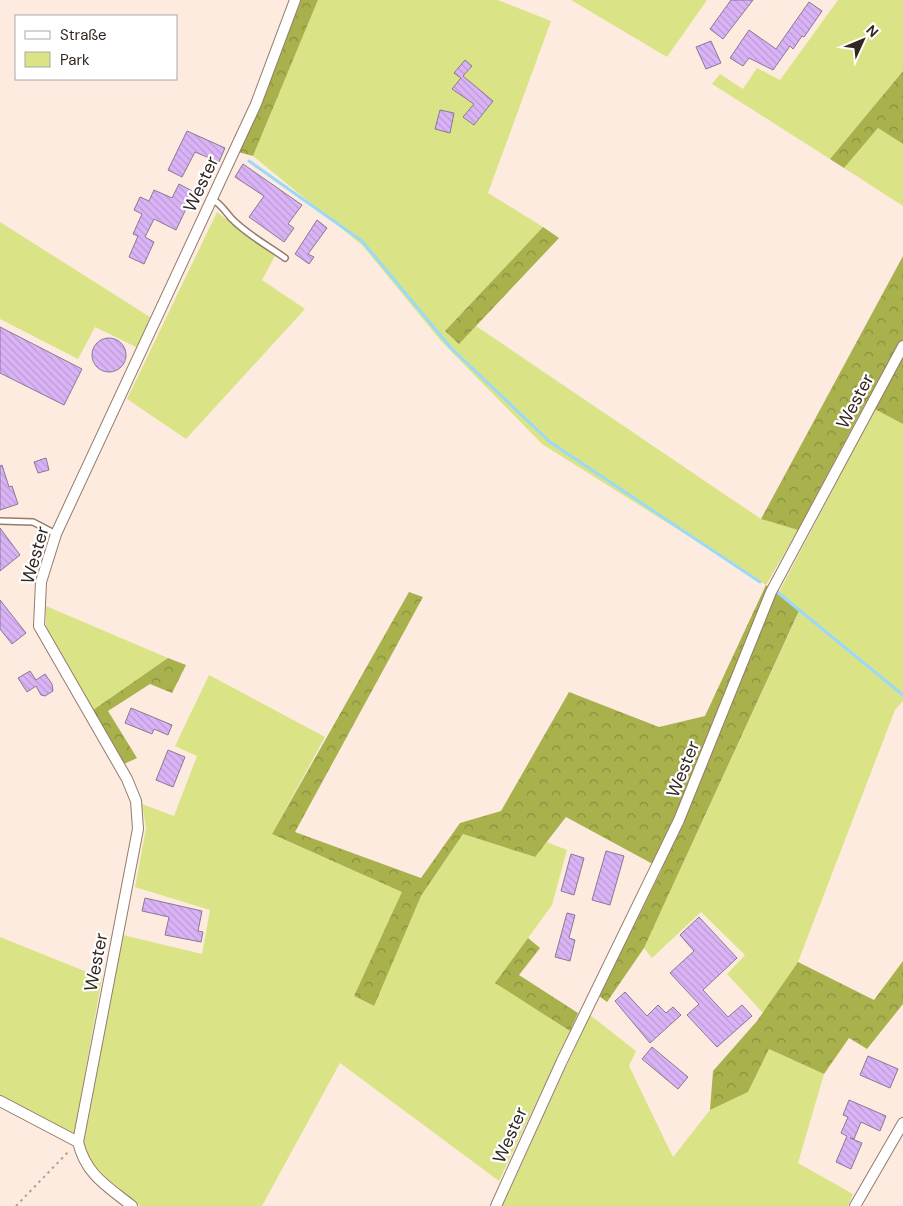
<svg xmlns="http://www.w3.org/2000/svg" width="903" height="1206" viewBox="0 0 903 1206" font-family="'DM Sans',sans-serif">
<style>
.green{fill:#dae487}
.forest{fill:url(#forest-crowns)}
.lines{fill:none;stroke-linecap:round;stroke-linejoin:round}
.stream{stroke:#9cd9f8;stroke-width:3}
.building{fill:url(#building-back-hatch);stroke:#887993}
.lane-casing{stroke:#957b6a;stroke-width:8}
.street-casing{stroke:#957b6a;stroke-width:12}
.path{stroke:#ae9f95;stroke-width:2;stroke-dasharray:2.5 4;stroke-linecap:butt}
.lane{stroke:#fff;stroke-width:5}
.street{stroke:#fff;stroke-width:10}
.labels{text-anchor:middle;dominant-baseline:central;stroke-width:4.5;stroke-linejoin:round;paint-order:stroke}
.street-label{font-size:18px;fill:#322720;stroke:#fff}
</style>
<defs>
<pattern id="forest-crowns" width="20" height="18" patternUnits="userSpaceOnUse" patternTransform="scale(1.25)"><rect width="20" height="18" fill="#a8b14c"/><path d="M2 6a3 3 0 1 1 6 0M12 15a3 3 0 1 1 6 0" fill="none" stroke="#89903f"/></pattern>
<pattern id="building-back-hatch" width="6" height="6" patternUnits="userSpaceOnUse" patternTransform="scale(1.25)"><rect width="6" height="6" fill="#dab3f6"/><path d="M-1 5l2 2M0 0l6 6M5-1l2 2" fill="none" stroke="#bc9ad3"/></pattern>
</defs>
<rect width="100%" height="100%" fill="#fdebe0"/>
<path class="green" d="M318,0H498L551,21L488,193L543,227L445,331L459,343L476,326L761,519L798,530L766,585L542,444L441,341L363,246L253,156Z
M571,0H707L667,57Z
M838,0H903V71L830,159L712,84L720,74L743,89L757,68L780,80Z
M878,128L903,144V206L844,168Z
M217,212L275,256L262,280L305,309L186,439L127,399Z
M0,222L150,317L138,348L95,327L78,359L0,319Z
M875,409L903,424V701L895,710L798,962L763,1013L727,974L745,955L701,912L652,958L644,948L799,612L778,594Z
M46,606L168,658L93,710L46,626Z
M209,675L325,737L272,834L403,892L354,996L373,1006L421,896L463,834L534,857L547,842L567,850L552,905L496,982L570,1031L499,1181L340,1063L262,1206H140L99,1174L87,1158L84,1142L123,935L202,954L210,910L135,887L146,828L142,804L174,816L197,756L175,746Z
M0,937L102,978L74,1135L0,1096Z
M590,1015L636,1051L629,1066L673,1157L710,1110L748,1092L769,1049L824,1074L798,1163L853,1194L848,1206H502Z"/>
<path class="forest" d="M301,0H318L253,156L238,152L258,110Z
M903,71V144L878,128L844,168L830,159Z
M543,227L559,238L459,344L445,331Z
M903,256V424L865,404L798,530L761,519Z
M766,585L799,611L644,948L607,1002L599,996L662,869L566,817L535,857L463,834L421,896L374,1006L354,996L402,892L272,834L409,592L423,597L295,832L421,878L460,823L501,811L569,692L659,727L705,716Z
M168,658L186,665L172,693L150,684L108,711L137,758L124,764L93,710Z
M528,938L540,948L519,975L578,1013L570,1031L495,983Z
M903,961V1004L867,1049L849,1038L824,1074L769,1049L748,1092L710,1110L713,1071L757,1021L798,962L874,1000Z"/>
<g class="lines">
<path class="stream" d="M249,161L362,241L451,348L550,442L760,582
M776,591L903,695"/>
</g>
<path class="building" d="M731,0H753L723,39L710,29Z
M809,2L822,11L804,37L802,36L793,49L790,46L773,70L749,58L743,66L730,58L749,30L776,49Z
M711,41L721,63L706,69L696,47Z
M465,60L472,66L463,76L493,101L474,125L463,117L474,104L452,89L461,78L454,73Z
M440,110L454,113L450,133L435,129Z
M187,131L225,148L219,162L195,152L182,177L168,170Z
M243,164L302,205L288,224L294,228L284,242L249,217L264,196L235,177Z
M179,184L194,192L176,230L154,219L145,237L154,242L144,264L129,257L138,236L133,234L142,214L134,210L140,197L149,201L154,190L172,198Z
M317,220L327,228L308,254L314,257L309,264L295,254Z
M0,327L82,369L64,405L0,373Z
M92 355a17 17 0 1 1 34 0a17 17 0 1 1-34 0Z
M46,458L49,470L38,473L34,462Z
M2,465L9,487L12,486L18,504L0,510V466Z
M0,528L20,555L0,571Z
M0,600L26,633L12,644L0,629Z
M30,671L36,680L45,674L52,684L53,691L45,696L41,695L36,686L27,692L18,678Z
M131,708L172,725L168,735L154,729L152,734L125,723Z
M168,750L185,757L173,787L156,780Z
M606,851L624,856L610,905L592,900Z
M571,854L584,858L574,895L561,891Z
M145,898L202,911L198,931L203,932L201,942L165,935L169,917L142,911Z
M567,913L575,915L569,938L575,940L570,961L555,957Z
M699,917L737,958L703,990L728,1017L742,1005L752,1016L717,1047L687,1015L699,1004L670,973L694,951L680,935Z
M625,992L647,1016L658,1005L666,1013L673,1007L681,1015L650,1043L615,1001Z
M652,1047L688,1077L678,1089L642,1059Z
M868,1056L898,1069L890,1088L860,1075Z
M849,1100L886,1116L880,1131L861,1122L854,1139L850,1138L862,1143L851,1169L836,1162L847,1136L841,1133L848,1117L843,1115Z"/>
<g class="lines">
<defs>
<path id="lane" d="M212,199C221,204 224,210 231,218C246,234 267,245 285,258
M0,521L33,522L56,534"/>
<path id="street" d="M0,1101L78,1142
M132,1206C107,1186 86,1175 78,1142L138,829L136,801L127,779L39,626L41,582L56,534L256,104L295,0
M496,1206L561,1063L679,820L771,592L903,346
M855,1206L903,1123"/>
</defs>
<use href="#lane" class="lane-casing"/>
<use href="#street" class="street-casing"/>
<path class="path" d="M16,1206L69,1151"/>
<use href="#lane" class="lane"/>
<use href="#street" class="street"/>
</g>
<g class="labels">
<g class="street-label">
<text transform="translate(201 184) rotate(-65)">Wester</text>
<text transform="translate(855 401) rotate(-62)">Wester</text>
<text transform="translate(35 555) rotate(-74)">Wester</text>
<text transform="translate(683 769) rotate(-68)">Wester</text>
<text transform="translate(96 962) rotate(-79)">Wester</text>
<text transform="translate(510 1135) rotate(-66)">Wester</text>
</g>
</g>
<rect x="15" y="15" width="162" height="65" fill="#ffffff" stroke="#ada9a6"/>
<rect x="25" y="31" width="25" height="8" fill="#ffffff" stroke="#ada9a6"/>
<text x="60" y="40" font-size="15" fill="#322720">Straße</text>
<rect x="25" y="52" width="25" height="15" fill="#dae487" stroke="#ada9a6"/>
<text x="60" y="65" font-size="15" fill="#322720">Park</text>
<g transform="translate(863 40) rotate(46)" stroke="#ffffff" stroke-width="4" paint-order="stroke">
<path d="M0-4L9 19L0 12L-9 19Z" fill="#322720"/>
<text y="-8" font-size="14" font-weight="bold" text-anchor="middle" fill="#322720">N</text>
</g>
</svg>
